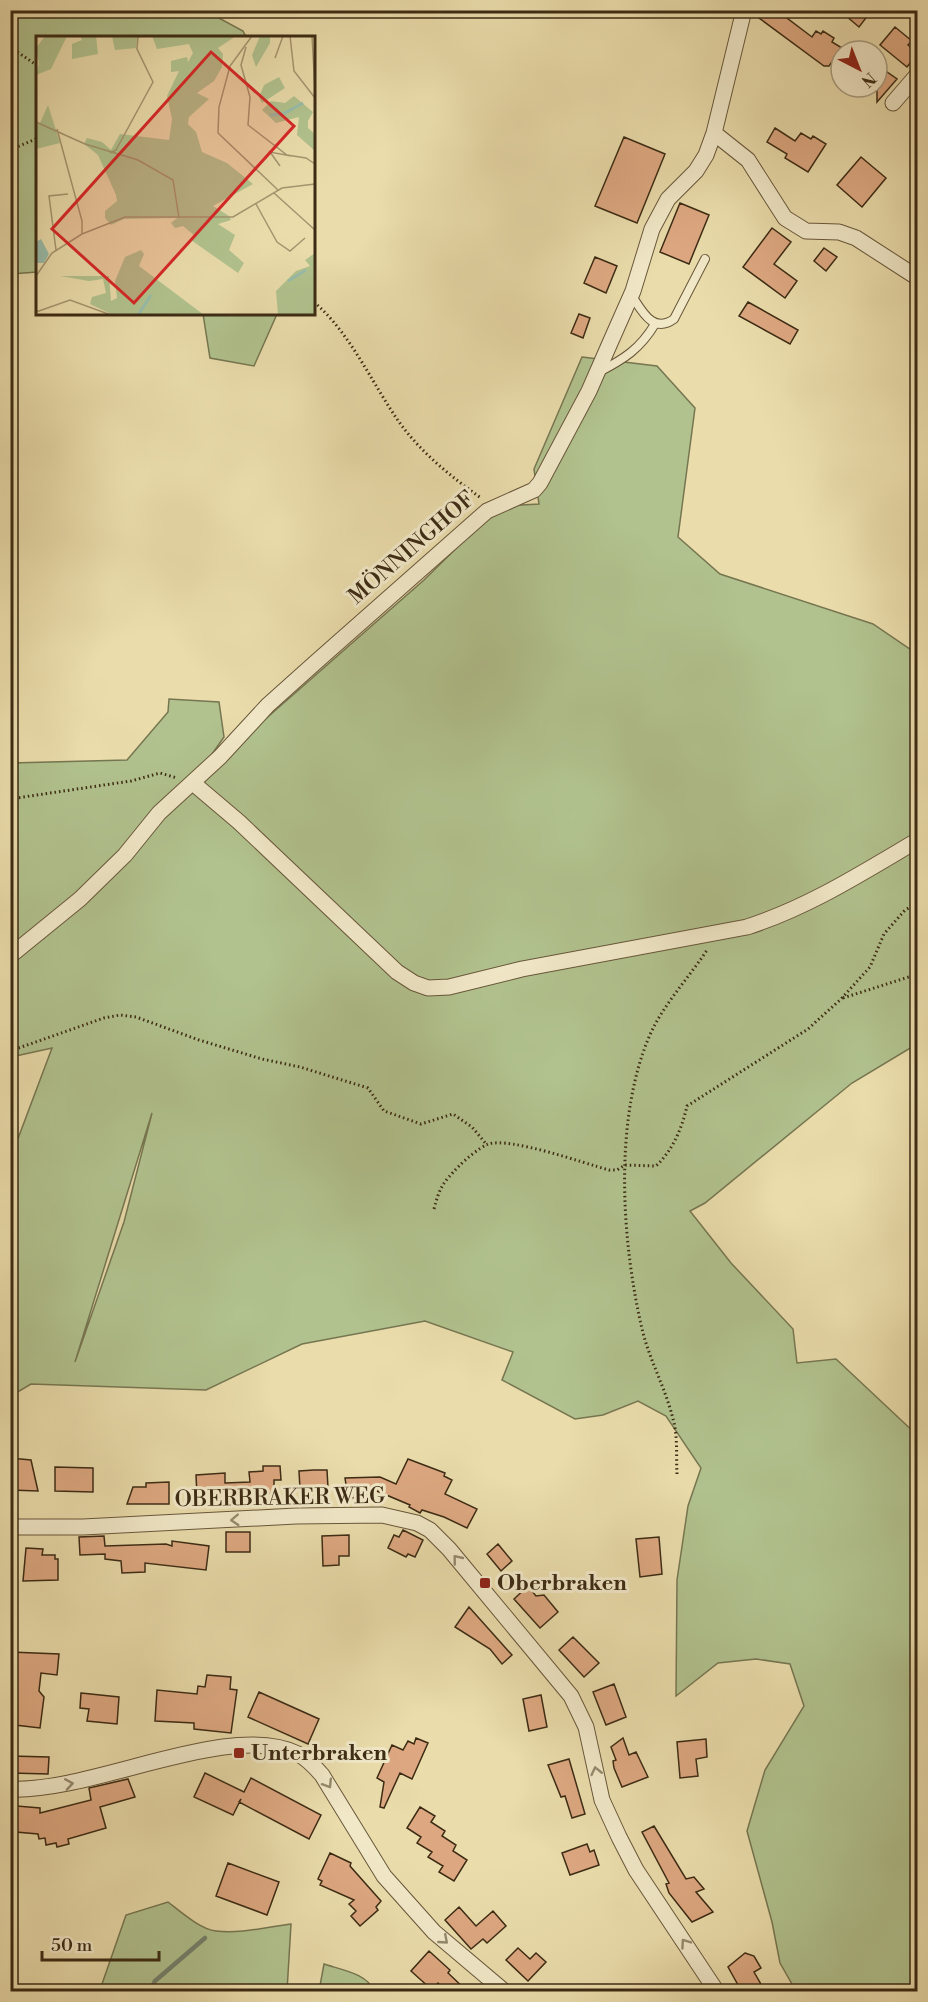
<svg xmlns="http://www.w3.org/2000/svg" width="928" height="2002" viewBox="0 0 928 2002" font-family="'Libre Bodoni',serif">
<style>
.green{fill:#b1c28e;stroke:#767651;stroke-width:1.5;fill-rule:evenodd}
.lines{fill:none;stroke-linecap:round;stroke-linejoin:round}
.stream{stroke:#73826e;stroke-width:4.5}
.building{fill:#dda881;stroke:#3c2b14;stroke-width:1.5}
.lane-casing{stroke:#68573a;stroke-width:10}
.street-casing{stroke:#68573a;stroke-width:17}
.path{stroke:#3c2b14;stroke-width:3;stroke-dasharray:1.5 3;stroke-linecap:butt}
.lane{stroke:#f1e8c8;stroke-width:8}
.street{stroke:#f1e8c8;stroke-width:15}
.oneway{stroke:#968a6e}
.poi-dot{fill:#8f2418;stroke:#f1e8c8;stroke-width:2}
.labels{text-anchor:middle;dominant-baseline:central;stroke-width:6;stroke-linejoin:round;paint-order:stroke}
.street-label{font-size:22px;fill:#3c2b14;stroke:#f1e8c8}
.poi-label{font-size:22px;font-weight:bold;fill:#3c2b14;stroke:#f1e8c8;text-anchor:start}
.inset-river{fill:none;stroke:#98bcaa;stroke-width:3}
.inset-road{fill:none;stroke:#a4956f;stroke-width:1.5}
.view{fill:#d62828;fill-opacity:0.15;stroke:#d62828;stroke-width:3}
.inset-edge{fill:none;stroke:#3c2b14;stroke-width:3}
</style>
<rect width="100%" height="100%" fill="#eadcab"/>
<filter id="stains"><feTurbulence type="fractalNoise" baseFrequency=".00333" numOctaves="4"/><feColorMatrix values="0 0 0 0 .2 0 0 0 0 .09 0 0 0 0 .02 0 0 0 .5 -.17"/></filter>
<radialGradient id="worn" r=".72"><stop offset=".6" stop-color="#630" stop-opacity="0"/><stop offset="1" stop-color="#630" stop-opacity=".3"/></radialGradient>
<path class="green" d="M11,10L206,11L243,31L246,37L38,38L37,272L11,274Z
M203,314H277L254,366L210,358Z
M582,357L657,366L695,408L678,537L720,574L873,624L917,654V1044L852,1083L705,1203L690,1211L731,1263L793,1329L797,1363L836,1359L917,1435V1991H796L780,1963L772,1922L747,1831L765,1770L804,1706L790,1664L756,1659L718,1663L676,1696L677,1580L688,1506L701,1468L666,1416L638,1401L603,1415L575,1419L502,1380L513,1352L425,1321L302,1344L206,1390L31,1384L11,1396L10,1160L52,1048L11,1057V763L127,760L168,712L169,699L219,702L224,737L212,754L206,780L262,722L424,580L490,515L503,506L539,504L534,469ZM152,1113L124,1222L75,1362Z
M168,1902C181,1912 200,1929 216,1931C240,1934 267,1927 291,1924L287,1991H95L102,1984L126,1915Z
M324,1964C338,1969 370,1974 373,1991H319Z"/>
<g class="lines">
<path class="stream" d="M150,1992L155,1981L205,1938"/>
</g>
<path class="building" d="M765,10H792L787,18L812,37L816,31L821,34L823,31L834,38L832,42L842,48L829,66H824L759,18Z
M839,10H872L859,27Z
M895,27L912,41L908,45L918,53L907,67L880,45Z
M877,65L897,79L877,102Z
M775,128L795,141L801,133L811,139L813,136L826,144L808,172L785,158L787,154L767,142Z
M624,137L665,154L637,223L595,206Z
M861,157L886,178L862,207L837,185Z
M680,203L709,215L689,264L660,252Z
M772,228L791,242L774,264L797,281L785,298L743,267Z
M824,248L837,257L826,271L814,261Z
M595,257L617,266L606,293L584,283Z
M748,302L798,330L790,344L739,316Z
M579,314L590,318L583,338L571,333Z
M10,1458L31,1460L38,1491L10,1490Z
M408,1459L445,1473L444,1476L452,1480L445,1494L477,1509L467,1528L444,1517L422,1510L420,1513L409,1507L410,1505L372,1489V1497L348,1498L345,1478L380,1477L396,1484Z
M263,1466H280L281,1480H274V1493L197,1496L196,1475L225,1473V1483L250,1482L249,1472L263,1471Z
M55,1467L93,1468V1492L55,1491Z
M314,1470H327L328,1488L300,1489L299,1471Z
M169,1482V1504H127L133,1487H146V1483Z
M403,1530L423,1540L415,1557L408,1554L406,1557L388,1548L394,1535L399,1537Z
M226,1532H250V1552H226Z
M349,1535V1556H339V1565L323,1566L322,1536Z
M104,1536L105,1546L166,1544L172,1546V1541L209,1546L206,1570L145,1563V1572L122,1573L121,1561L105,1559V1554L80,1555L79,1537Z
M659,1537L662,1574L640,1577L636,1539Z
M498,1544L512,1561L501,1571L487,1554Z
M26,1548L43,1549L42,1555H55V1559H58V1580L23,1581Z
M528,1586L536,1596L544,1595L558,1612L540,1628L514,1599Z
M469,1607L512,1655L502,1664L490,1649L455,1627Z
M573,1637L599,1663L584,1677L559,1650Z
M10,1652L59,1654L57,1675L41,1673L39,1691L44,1697L40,1728L15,1725V1719L10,1718L15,1670L10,1669Z
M207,1675L231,1677L230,1689L237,1690L231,1733L194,1729V1723L155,1721L157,1690L197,1694L198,1686L205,1687Z
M614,1684L626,1717L606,1725L593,1692Z
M259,1692L319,1719L308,1744L248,1717Z
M81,1693L119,1697L117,1724L87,1721L89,1709L80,1708Z
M541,1695L547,1727L529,1731L523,1699Z
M416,1738L428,1743L412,1779L400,1773L384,1808L380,1807L384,1782L377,1778L392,1745L403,1750L408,1741L414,1744Z
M623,1738L629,1755L636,1752L648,1777L622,1787L614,1768L613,1761L616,1760L611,1747Z
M706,1739L707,1757L696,1759L698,1776L680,1778L677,1742Z
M10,1756L49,1757L48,1774L10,1773Z
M569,1759L585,1814L572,1818L565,1796L561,1797L548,1765Z
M205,1773L244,1792L251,1778L321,1815L309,1839L239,1802L241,1799L233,1815L194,1797Z
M128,1779L135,1797L100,1807L106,1828L68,1839L69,1844L57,1847L56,1843L46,1845L45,1838L39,1839L38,1834L16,1832L17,1806L40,1808V1813L91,1800L89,1788Z
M420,1807L435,1816L431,1822L445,1831L442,1836L456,1845L453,1851L467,1860L454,1881L439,1872L443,1866L428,1857L432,1852L417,1843L421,1837L407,1828Z
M654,1826L686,1879L694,1877L704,1889L696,1892L713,1912L692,1922L669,1893L666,1884L669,1883L642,1832Z
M587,1844L590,1852L594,1850L599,1865L570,1875L562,1853Z
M330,1853L351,1863L350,1866L381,1901L376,1907L378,1910L360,1926L351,1916L356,1911L349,1904L354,1900L320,1885L322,1881L318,1879Z
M228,1863L279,1882L267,1915L216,1896Z
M459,1907L476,1926L493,1911L506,1926L487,1943L483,1939L471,1949L445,1920Z
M518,1948L530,1959L536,1953L546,1962L528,1981L506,1960Z
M429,1951L450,1970L448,1973L468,1992H447L438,1983L432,1990L411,1971Z
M745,1953L754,1956L761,1968L754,1972L762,1986L752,1992H742L728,1967Z"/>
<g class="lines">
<defs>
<path id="lane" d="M632,296C642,311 653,334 674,319L705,259
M599,372C624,359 640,349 655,324"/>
<path id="street" d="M744,10L714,133L748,160L785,218L806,231L839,232L856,238L918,278
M893,103L918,74
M193,783L239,822L397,972L414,983L428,988L449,987L522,969L747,927C809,907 862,873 918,840
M10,956L80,899L125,855L159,813L220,757L268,705L316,662L487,511L534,490L540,483L589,391L610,343L633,291L652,229L668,199L696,171L706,155L714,133
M10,1527H83L296,1516L382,1515L417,1523L430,1530L449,1549L571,1696L586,1727L602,1800L619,1837L636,1870L717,1992
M10,1789C93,1793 229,1720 298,1754C308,1759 315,1767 322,1775L384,1876L434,1932L505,1992"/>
</defs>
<use href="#lane" class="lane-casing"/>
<use href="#street" class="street-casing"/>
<path class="path" d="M10,47L38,66
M10,150L38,138
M314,302C350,333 371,381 397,419C419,451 450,476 481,498
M10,799L131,781L160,773L177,778
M843,998L918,974
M10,1051L104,1018L120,1015L136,1017L199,1040L262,1059L300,1067L368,1088L384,1111L421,1124L453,1114L472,1127L487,1145
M434,1209C440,1186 443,1183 459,1166C466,1159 479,1148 488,1144C511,1137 583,1163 609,1170H617L625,1165L656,1166C673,1150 682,1128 687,1106L808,1029L841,999L870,967L884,934L905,910L918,903
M677,1474C676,1456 678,1436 673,1419C666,1390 651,1363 643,1333C622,1246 613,1122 649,1037C662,1006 688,979 707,950"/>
<use href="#lane" class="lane"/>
<use href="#street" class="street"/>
</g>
<defs><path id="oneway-chevron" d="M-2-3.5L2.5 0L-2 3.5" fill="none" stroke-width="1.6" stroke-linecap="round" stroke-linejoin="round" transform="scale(1.5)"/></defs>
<g class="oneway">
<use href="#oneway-chevron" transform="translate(235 1520) rotate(177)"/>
<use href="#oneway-chevron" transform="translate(457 1559) rotate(-129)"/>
<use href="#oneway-chevron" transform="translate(596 1771) rotate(-103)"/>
<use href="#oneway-chevron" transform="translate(69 1784) rotate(-9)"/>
<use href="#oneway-chevron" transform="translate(328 1784) rotate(58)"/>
<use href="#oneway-chevron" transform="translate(444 1940) rotate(41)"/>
<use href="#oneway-chevron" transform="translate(685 1943) rotate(-125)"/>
</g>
<g class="poi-dot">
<rect x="479" y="1577" width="12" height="12" rx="3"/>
<rect x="233" y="1747" width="12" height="12" rx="3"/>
</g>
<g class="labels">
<g class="street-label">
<text transform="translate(412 548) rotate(-41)">MÖNNINGHOF</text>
<text transform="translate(280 1498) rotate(-1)">OBERBRAKER WEG</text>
</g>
<g class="poi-label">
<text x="497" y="1583">Oberbraken</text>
<text x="251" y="1753">Unterbraken</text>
</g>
</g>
<g transform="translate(36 36)">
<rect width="279" height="279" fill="#eadcab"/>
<path d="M9,0H31L15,33L0,39L3,28L0,12ZM44,0H60L62,18L36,23V8L46,4ZM76,0H114L101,2L100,12L79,14ZM116,0H200L182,12L187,18L186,31L178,45L161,57L173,63L153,81L152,88L160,96L166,116L191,127L217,148L177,170L193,180L195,184L182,188L199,199L193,214L208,227L202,237L155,204L159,200L147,190L139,192L135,187L141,182L88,183L75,189L69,182V175L81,165L80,159L62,119L48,108L51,102L66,106L75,114L84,98L133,104L136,83L131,60L143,35L135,36V25L151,21L152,26L157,17L153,8L121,13ZM224,0H234V7L220,31L216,19ZM243,41L249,52L226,67L223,61L228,49ZM258,60L277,76L272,85V92L279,98V115L261,99L263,81L240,87L226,74L235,65L249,67ZM12,69L24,107L0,113V86L4,87ZM105,214L108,218L103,230L168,279H77L54,268L56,261L70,257L67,243L53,245L24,240H73L75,265L81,262L79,245L89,221ZM279,217V279H242L240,255L260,235L274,230L269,224Z" fill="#b1c28e"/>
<path d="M5,203L13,218L8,227H1L0,206Z" fill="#98bcaa"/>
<path class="inset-river" d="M234,79L247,78L267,67M252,245L270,234M102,279L115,259"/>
<path class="inset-road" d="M216,0L194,30L183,71L182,97L242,154M254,0L258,35L279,62M276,0L279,54M210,11L205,29L214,61L212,89L251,119L270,122L279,128M239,22L247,0M0,86L49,108L102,124L137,144L143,182M74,117L80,114L117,46L101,13L102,0M244,130L234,116L255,120M238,157L279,194M220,168L241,206L254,215L269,202M46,198L89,181H197L246,152L279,148M20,214L13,160L32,158M0,240L16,217L46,198V185L21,93M0,276L34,264L75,279"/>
<path class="view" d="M175,16L258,90L98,267L16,193Z"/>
<rect width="279" height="279" class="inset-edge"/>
</g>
<rect width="928" height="2002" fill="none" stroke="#eadcab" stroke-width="36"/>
<rect x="12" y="12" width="904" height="1978" fill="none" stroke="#3c2b14" stroke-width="3"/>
<rect x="18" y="18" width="892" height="1966" fill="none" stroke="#3c2b14" stroke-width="1.5"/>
<g transform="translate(859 69) rotate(138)"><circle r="28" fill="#f1e8c8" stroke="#a99c80" stroke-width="1.5"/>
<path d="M0-4.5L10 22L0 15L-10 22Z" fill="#8f2418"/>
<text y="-9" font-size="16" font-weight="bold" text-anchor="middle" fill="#3c2b14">N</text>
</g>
<path d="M42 1951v9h117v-9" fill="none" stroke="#3c2b14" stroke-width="3"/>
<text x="51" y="1951" font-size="18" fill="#3c2b14" stroke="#f1e8c8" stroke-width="4.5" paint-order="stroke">50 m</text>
<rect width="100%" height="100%" filter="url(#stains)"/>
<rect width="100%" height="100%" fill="url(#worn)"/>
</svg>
